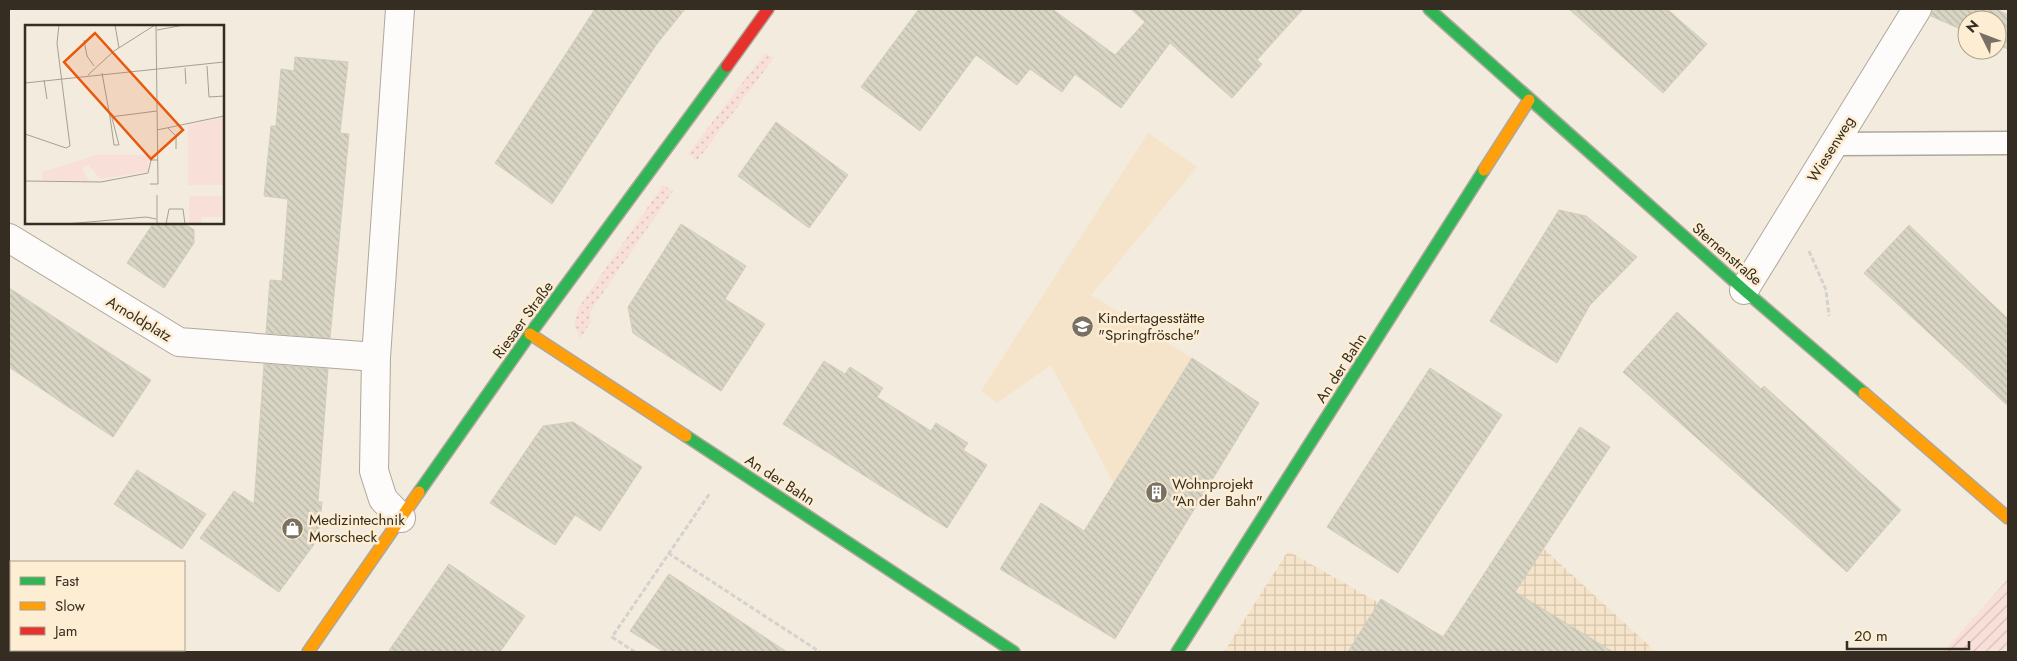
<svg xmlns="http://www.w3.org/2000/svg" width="2017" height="661" viewBox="0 0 2017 661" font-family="Jost,sans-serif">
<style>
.built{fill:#f5e4c9}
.industrial{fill:url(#industrial-grid)}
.grass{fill:url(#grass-dots)}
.garden{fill:url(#garden-furrows)}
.building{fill:url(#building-back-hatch);stroke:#d0cdbf}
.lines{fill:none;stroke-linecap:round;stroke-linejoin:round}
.lane-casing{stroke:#aea79b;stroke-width:25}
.street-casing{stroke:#aea79b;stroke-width:30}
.fast-casing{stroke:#aea79b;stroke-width:14}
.slow-casing{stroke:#aea79b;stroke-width:14}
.jam-casing{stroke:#aea79b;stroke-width:14}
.path{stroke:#d4d2ce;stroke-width:3;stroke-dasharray:5 2.5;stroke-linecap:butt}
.lane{stroke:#fdfcfa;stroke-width:22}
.street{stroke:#fdfcfa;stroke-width:28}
.fast{stroke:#30b455;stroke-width:11}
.slow{stroke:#ff9f0a;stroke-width:11}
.jam{stroke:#e5322d;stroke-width:11}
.labels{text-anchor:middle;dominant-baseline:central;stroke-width:5;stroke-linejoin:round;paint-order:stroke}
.street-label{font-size:15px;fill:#352d21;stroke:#fdedd3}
.poi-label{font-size:15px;fill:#352d21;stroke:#fdedd3;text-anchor:start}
.inset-road{fill:none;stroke:#a79f92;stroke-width:1}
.view{fill:#e8590c;fill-opacity:0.15;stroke:#e8590c;stroke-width:2.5}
.inset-edge{fill:none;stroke:#352d21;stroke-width:2.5}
</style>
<defs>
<pattern id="industrial-grid" width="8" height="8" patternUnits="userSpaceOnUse" patternTransform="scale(1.25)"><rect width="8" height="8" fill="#f5e4c9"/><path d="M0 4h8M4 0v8" fill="none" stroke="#d3c4ac"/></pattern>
<pattern id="grass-dots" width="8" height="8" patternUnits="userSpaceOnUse" patternTransform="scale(1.25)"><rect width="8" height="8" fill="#f8dfd8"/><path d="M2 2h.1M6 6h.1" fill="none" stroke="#d5c0b9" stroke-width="1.8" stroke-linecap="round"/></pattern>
<pattern id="garden-furrows" width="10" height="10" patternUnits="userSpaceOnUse" patternTransform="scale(1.25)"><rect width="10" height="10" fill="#f8dfd8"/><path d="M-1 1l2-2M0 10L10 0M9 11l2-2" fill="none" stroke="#d5c0b9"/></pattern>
<pattern id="building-back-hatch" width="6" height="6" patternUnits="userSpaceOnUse" patternTransform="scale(1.25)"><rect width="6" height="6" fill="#d8d5c4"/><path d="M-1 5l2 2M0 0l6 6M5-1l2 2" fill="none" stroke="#bab7a8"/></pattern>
</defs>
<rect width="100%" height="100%" fill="#f3ebdd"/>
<path class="built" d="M1148,133L1197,167L1091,295L1192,358L1114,484L1051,365L997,403L981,391Z"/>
<path class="industrial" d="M1543,548L1656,652H1476Z
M1288,551L1442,639L1462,652H1224Z"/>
<path class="grass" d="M765,53L774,58L697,161L688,154Z
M663,185L673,191L590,312L591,322L580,339L574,325L579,307Z"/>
<path class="garden" d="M2008,579V652H1943Z"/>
<path class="building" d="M595,9H685L656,45L552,204L495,163Z
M919,9H1052L1115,55L1145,22L1131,9H1303L1257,60L1262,64L1232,98L1170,43L1121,108L1075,74L1062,92L1030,69L1017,85L976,55L920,131L861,87Z
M1569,9H1667L1707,44L1663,93Z
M1933,9H1996L2008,15V49L1997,45V20H1967V32L1931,16Z
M295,57L348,62L340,133L349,134L330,338L266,333L270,280L282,281L288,199L264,196L271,126H276L281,69L294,71Z
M776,122L848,175L809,228L738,176Z
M1559,210L1586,216L1637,257L1590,305L1557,363L1490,321Z
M154,222H182L194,230V243L164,288L127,263Z
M681,224L746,266L725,299L765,324L721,391L633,333L628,307Z
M1909,225L2008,319V406L1864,273Z
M9,288L151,380L113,437L9,367Z
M1677,312L1761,389L1764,386L1901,510L1847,572L1623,372Z
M1192,358L1259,403L1115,639L1000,569L1041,503L1084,531Z
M824,361L845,374L850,367L883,388L877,397L931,431L936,423L968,443L963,450L987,465L947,528L783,424Z
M264,364L328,369L318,502H322L318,539L279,592L200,538L234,491L254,504Z
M1430,368L1502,415L1398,573L1327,527Z
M573,422L642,467L600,531L575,515L555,545L490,503L543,426Z
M1580,427L1610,447L1515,592L1613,652H1348L1381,599L1443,637Z
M137,470L206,514L182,549L114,504Z
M449,564L525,616L500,652H388Z
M669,574L716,605L787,652H664L630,631Z"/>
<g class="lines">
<defs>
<path id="lane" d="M1834,144L2008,143"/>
<path id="street" d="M400,9L376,357L374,471L383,499L401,518
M9,238L179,342L376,357
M1744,290L1917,9"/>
<path id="fast" d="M1429,9L1744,290L1864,393
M686,436L1014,652
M419,492L530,334L727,66
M1177,652L1484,170"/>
<path id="slow" d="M1484,170L1529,100
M530,334L686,436
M1864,393L2008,518
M308,652L419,492"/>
<path id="jam" d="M727,66L768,9"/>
</defs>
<use href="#lane" class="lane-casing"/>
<use href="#street" class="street-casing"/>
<use href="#fast" class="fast-casing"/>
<use href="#slow" class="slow-casing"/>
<use href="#jam" class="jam-casing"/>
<path class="path" d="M1809,251L1826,290L1829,316
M668,553L820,652
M635,652L612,637L710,493"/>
<use href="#lane" class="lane"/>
<use href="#street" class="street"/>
<use href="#fast" class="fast"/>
<use href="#slow" class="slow"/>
<use href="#jam" class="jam"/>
</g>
<defs>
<symbol id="school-disc" viewBox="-11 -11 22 22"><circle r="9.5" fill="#787063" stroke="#fdedd3"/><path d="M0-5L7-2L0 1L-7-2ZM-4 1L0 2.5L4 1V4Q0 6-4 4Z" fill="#fff"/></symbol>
<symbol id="building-disc" viewBox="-11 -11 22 22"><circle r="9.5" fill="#787063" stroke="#fdedd3"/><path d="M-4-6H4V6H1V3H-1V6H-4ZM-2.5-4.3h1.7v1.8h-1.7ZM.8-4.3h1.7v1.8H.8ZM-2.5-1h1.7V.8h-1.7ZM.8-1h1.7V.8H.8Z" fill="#fff"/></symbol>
<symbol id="shop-disc" viewBox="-11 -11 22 22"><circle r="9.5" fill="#787063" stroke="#fdedd3"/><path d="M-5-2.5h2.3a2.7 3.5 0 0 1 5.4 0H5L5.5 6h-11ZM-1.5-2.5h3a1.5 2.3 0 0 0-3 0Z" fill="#fff"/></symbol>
</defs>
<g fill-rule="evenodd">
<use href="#school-disc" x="1070" y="314" width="25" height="25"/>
<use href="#building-disc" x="1144" y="480" width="25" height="25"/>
<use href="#shop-disc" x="280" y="516" width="25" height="25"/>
</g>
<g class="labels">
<g class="street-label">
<text transform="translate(1831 149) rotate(-58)">Wiesenweg</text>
<text transform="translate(1727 254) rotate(41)">Sternenstraße</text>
<text transform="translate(139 319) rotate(31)">Arnoldplatz</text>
<text transform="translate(523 320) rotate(-54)">Riesaer Straße</text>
<text transform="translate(1341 368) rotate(-57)">An der Bahn</text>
<text transform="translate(780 480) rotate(33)">An der Bahn</text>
</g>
<g class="poi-label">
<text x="1098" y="318">Kindertagesstätte<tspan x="1098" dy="17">"Springfrösche"</tspan></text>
<text x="1172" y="484">Wohnprojekt<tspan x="1172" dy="17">"An der Bahn"</tspan></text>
<text x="309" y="520">Medizintechnik<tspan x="309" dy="17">Morscheck</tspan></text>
</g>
</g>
<g transform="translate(25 25)">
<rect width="199" height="199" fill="#f3ebdd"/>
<path d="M179,171H197V192H177Z" fill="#f8dfd8"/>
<path d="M199,92V160H163V100ZM72,130H130V135L122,136L124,146L76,154L63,140L57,144L64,156L18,155L17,147ZM164,171H179L176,199H164Z" fill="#f8dfd8"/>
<path class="inset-road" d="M90,0L94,23M132,5L159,0M59,15L62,31L69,41M182,41L184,72L199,71M160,43L161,59M77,48L85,92L132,86M63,50L89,26L130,0M19,55L22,74M0,58L199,37M85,92L89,120H94L87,93M143,103L151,111V124M132,105L199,91M0,109L41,123L45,121L32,18L34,0M0,156L76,157L123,148L126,135H133M125,159H133L131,0M132,170V199M41,199L121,192L131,194M141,199L144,184H158L160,199"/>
<path class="view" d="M70,8L158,105L126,134L39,37Z"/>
<rect width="199" height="199" class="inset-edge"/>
</g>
<rect width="2017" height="661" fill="none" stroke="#352d21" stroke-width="20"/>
<rect x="10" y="561" width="175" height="90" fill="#fdedd3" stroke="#ada08c"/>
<rect x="20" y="577" width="25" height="8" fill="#30b455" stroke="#ada08c"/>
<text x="55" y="586" font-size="15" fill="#352d21">Fast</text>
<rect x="20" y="602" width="25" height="8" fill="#ff9f0a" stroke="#ada08c"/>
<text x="55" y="611" font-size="15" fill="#352d21">Slow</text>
<rect x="20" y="627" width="25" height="8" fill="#e5322d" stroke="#ada08c"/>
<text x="55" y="636" font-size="15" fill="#352d21">Jam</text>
<g transform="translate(1982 35) rotate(312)"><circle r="24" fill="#fdedd3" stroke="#ada08c"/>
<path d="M0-4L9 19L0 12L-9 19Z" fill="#787063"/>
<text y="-8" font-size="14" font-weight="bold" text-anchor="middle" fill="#352d21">N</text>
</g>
<path d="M1847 641v8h122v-8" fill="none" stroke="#352d21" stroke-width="2.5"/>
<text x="1854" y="641" font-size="15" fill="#352d21" stroke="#fdedd3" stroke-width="4" paint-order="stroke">20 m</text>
</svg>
